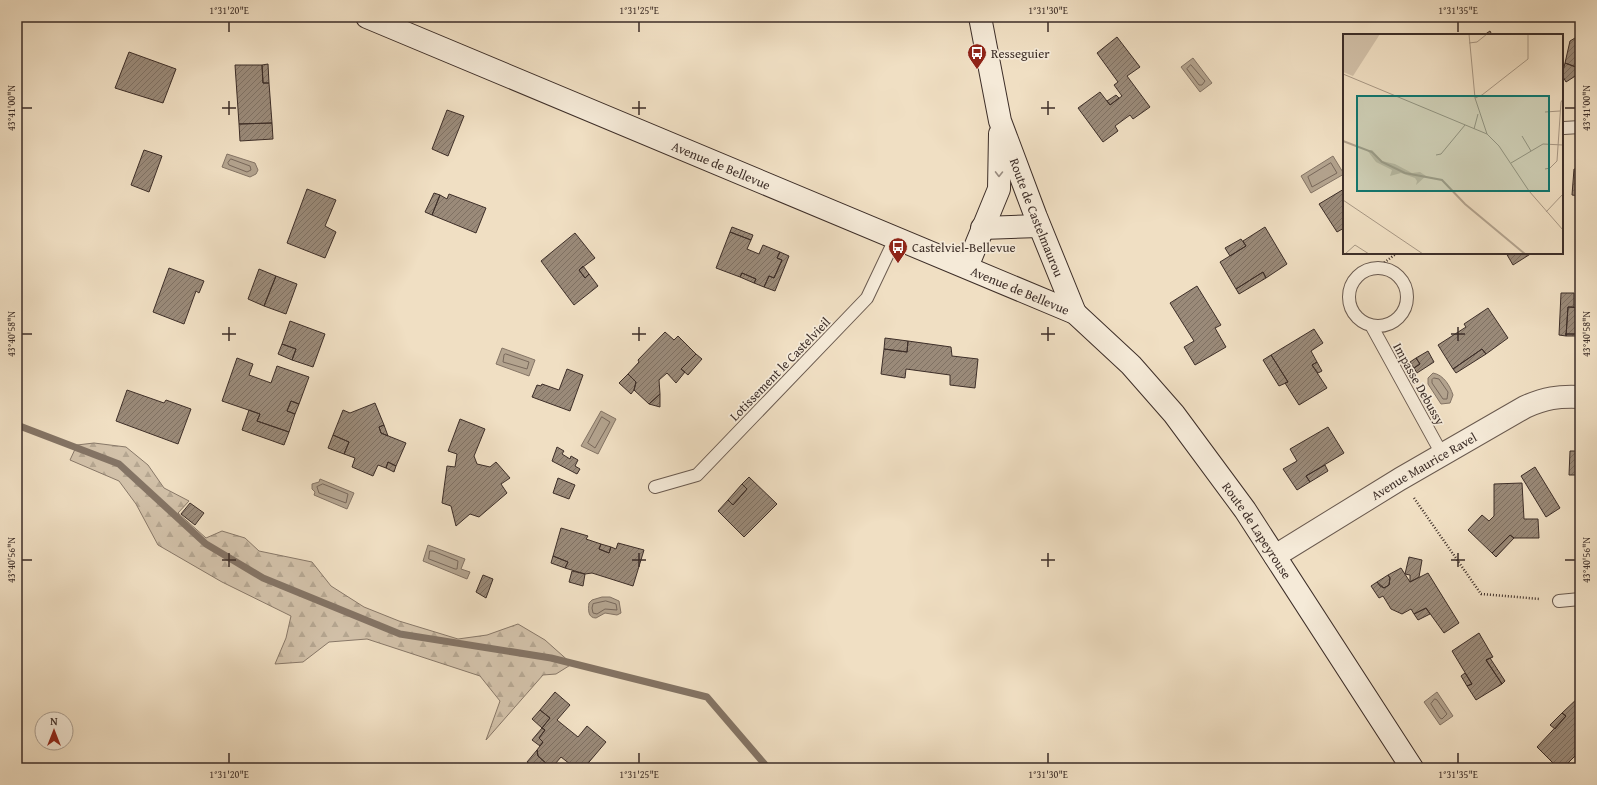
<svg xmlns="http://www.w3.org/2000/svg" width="1597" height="785" viewBox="0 0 1597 785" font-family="'Gentium Book Plus',serif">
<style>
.forest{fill:url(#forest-firs);stroke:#887868}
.water{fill:#b3a38e;stroke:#847465}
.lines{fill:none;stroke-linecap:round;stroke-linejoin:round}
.shore{stroke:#78685b;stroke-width:1}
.stream{stroke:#847465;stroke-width:7}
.building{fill:url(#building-hatch);stroke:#3d2e28}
.lane-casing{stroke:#6a5a4f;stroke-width:14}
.street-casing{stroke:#6a5a4f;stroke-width:24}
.secondary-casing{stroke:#3d2e28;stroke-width:24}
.path{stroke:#3d2e28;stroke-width:2.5;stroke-dasharray:1 2;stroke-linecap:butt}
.lane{stroke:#f5ead8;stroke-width:12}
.street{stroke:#f5ead8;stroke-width:22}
.secondary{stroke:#f5ead8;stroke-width:22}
.oneway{stroke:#998c80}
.ticks{fill:none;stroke:#3d2e28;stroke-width:1.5}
.labels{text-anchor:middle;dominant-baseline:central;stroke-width:3.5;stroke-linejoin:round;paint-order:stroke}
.poi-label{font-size:13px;fill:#3d2e28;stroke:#f5ead8;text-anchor:start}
.street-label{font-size:13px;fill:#3d2e28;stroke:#f5ead8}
.inset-river{fill:none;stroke:#b3a38e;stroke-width:2}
.inset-road{fill:none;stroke:#a89885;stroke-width:1}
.view{fill:#0f766e;fill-opacity:0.15;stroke:#0f766e;stroke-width:2}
.inset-edge{fill:none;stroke:#3d2e28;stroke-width:2}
.neatline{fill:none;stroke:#3d2e28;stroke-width:1.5}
.ticks-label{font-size:10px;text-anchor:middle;fill:#3d2e28}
</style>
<defs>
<pattern id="forest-firs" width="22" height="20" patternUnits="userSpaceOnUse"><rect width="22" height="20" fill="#d2c1a9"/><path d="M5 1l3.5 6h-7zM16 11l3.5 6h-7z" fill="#b5a691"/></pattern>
<pattern id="building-hatch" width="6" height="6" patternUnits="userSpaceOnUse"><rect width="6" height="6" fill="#9a8a79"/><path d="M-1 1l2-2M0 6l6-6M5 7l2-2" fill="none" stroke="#7f7163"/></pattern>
</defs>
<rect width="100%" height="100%" fill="#f0dfc3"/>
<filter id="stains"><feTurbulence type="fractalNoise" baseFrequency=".005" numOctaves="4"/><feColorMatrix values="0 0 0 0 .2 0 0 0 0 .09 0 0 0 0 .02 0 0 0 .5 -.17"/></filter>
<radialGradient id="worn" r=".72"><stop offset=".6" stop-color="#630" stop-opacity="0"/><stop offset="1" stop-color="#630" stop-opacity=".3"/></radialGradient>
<path class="forest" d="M94,443L126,447L148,465L164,488L189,501L178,513L206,538L222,531L245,538L259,551L312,562L331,586L364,607L399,621L458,639L487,635L518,624L545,640L572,664L556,674L543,675L486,740L500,701L480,676L367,639L329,642L303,662L275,664L286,638L291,616L222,582L158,545L136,504L119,481L70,460L77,445Z"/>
<path class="water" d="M1193,58L1212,83L1200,92L1181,67Z
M227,154L255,163L258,170L256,174L250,177L222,167Z
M1333,156L1344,174L1311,193L1301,176Z
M502,348L535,360L529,376L496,364Z
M1433,373C1444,375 1450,386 1453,395L1450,403L1441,404L1428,384V378Z
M601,411L616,419L598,454L581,446Z
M320,479L354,493L347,509L314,495L315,492L312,489V484L319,482Z
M428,545L465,559L461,569L470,572L467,579L423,561Z
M602,597H610L619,601L621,613L617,615L605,613L596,618C588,618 588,610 589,603L592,600Z
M1437,692L1453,716L1440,725L1424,702Z"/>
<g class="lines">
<path class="shore" d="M1191,65L1205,81L1202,85H1199L1187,69Z
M231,159L250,166L251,170L247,172L229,165L228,163Z
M1331,163L1337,173L1312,187L1308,177Z
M506,354L529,362L527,369L503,362L504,355Z
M1434,378L1439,379L1448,392L1447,399H1443L1432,383V380Z
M602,417L610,422L595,448L588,443Z
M323,484L348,494L346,503L319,493L317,487Z
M430,551H433L458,561L457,569H455L429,559Z
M606,601L616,604L617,610L605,609L597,614L593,613L592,608L593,604Z
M1435,699L1437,700L1447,714L1442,719L1440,718L1431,704Z"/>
<path class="stream" d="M17,425L119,464L206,544L263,578L400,634L551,658L707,697L768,768"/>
</g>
<path class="building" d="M1490,31L1492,35H1484Z
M1580,35V73L1576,67L1565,63L1570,41Z
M1117,37L1140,67L1127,76L1150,107L1133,119L1130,115L1115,126L1118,131L1103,142L1078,108L1100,92L1110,105L1122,96L1114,85L1118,82L1097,53Z
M129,52L176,69L163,103L115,88Z
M1565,63L1576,67L1580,73L1566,82L1562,75Z
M268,64L269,83H263L262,65Z
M235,65H262L263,83H269L272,123L239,124Z
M1116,95L1119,98L1110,105L1107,101Z
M447,110L464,116L448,156L432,149Z
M272,123L273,139L240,141L239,124Z
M144,150L162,156L149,192L131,185Z
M1574,169H1580V196L1572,195Z
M307,189L336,200L325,226L336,232L325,258L287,243Z
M1344,189V228L1337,232L1319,204Z
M434,193L440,195L432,215L425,212Z
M449,194L486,208L476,233L432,215L440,195L447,199Z
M732,227L753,235L751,240L730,232Z
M1265,227L1287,264L1266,278L1263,272L1236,289L1220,262L1246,246L1243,241Z
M730,232L751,240L747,249L759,254L763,245L780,252L777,258L782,260L774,278L769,276L764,287L754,283L756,279L742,273L740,277L716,268Z
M575,233L595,258L579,270L585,278L589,274L598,286L574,305L541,261Z
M1241,239L1246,246L1230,256L1225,248Z
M780,252L789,256L775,291L764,287L769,276L774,278L782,260L777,258Z
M1506,253H1532L1513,265Z
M583,266L589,274L585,278L579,270Z
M169,268L204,281L199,293L196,291L184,324L153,312Z
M259,269L276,276L264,306L248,299Z
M1263,272L1266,278L1239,294L1236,289Z
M742,273L756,279L754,283L740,277Z
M276,276L297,284L286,314L264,306Z
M1197,286L1221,325L1215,328L1226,347L1195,365L1184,347L1194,341L1170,303Z
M1561,293H1574V307H1568L1566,336L1559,335Z
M1568,307L1580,308V336H1566Z
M1488,308L1508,338L1486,354L1482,349L1453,369L1438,345L1466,327L1464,324Z
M290,321L325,334L313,367L292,360L296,349L282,344Z
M1314,329L1323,343L1311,351L1317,362L1312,365L1327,388L1299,405L1285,383L1288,382L1271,355Z
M665,332L674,340L678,336L696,354L681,369L685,372L676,383L667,373L659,380L660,394L649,404L634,390L636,382L628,374L639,362L638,360Z
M885,338L908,341L907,352L884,349Z
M908,341L951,347L952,356L978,359L975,388L950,385V375L906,369L905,378L881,374L884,349L907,352Z
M282,344L296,349L292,360L278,354Z
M1482,349L1486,354L1456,373L1453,369Z
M1428,351L1434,362L1417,373L1414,368L1420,364L1416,358Z
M696,354L702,359L688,375L681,369Z
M1271,355L1288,382L1279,386L1263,360Z
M237,358L253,364L249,375L271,383L277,366L309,377L299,404L291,401L287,411L295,414L289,432L257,421L260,414L222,401Z
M1416,358L1420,364L1414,368L1410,362Z
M1317,362L1322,371L1318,373L1312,365Z
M567,369L583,375L570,411L532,397L537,385L541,386L542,384L559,390Z
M628,374L636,382L634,390L631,394L619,383Z
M127,390L164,403L166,400L191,409L178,444L116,421Z
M660,394V407L649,404Z
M291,401L299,404L295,414L287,411Z
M375,403L384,425L379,427L381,433L406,443L396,466L388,462L386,468L378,465L373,476L352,467L355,458L344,454L349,442L333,435L343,410L350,413Z
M249,410L260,414L257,421L289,432L284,445L242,430Z
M460,419L485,429L474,456L477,464L490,467L496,462L510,478L501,484L507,493L479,517L470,514L456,526L451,506L442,503L447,466L455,467L457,454L448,451Z
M384,425L388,436L381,433L379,427Z
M1328,427L1344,453L1306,476L1310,482L1297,490L1283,469L1297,461L1290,449Z
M333,435L349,442L344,454L328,448Z
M557,447L564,451L562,454L570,459L571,456L578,460L575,466L580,469L577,474L552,461Z
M1570,451H1580V475H1569Z
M388,462L396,466L394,472L386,468Z
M1325,465L1328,471L1310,482L1306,476Z
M1535,467L1560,508L1546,517L1521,476Z
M749,477L777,504L744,537L718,511L728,500L733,505L747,489L742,484Z
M558,478L575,485L569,499L553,493Z
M1522,483L1524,519H1538L1539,538H1514L1510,535L1492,553L1468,530L1482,515L1489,521L1494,516V484Z
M742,484L747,489L733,505L728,500Z
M190,503L204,513L195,525L181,514Z
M561,528L588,536L586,539L601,544L599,549L609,553L611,547L616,549L618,543L644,550L633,586L592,573L585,574L565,568L568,562L553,556Z
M1510,535L1514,538L1496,557L1492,553Z
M601,544L611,547L609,553L599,549Z
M553,556L568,562L565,568L551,563Z
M1409,557L1422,560L1419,577L1410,582V575L1405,574Z
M1401,568L1410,582L1428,573L1459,623L1444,633L1426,608L1414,614L1411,609L1402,614L1391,609L1383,596L1379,598L1371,586L1377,582L1384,588L1389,585L1390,578L1388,575Z
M572,571L585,574L583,586L569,582Z
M483,575L493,579L486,598L476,592Z
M1388,575L1390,578L1389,585L1384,588L1380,586L1377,582Z
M1426,608L1430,614L1418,620L1414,614Z
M1479,633L1493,657L1486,660L1502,684L1476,700L1467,686L1472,684L1452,651Z
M1490,658L1505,681L1502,684L1486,660Z
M1465,673L1472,684L1467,686L1461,676Z
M555,692L570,705L557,720L578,737L587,726L606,742L584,768H575L561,757L555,764L548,765L538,756L537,750L543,742L539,738L545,730L542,728L550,718L540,710Z
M1580,696V751L1563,768H1558L1537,747L1566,716L1562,713Z
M540,710L550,718L542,728L532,719Z
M1562,713L1566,716L1555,729L1550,725Z
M542,728L545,730L539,738L543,742L540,746L532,740Z
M537,750L538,756L548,765L555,764L552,768H535L527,762Z"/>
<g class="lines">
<defs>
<path id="lane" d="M1564,128L1580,127
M1349 297a29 29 0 1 1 58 0a29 29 0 1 1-58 0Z
M1371,325L1443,456
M655,487L697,475L867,298L895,239
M1559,601L1580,599"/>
<g id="street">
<path id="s1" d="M1275,556L1400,479L1525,407C1545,398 1558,396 1580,397"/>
</g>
<g id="secondary">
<path id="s2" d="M367,17L1075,313L1131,365L1174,414L1245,510L1412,768"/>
<path id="s3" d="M980,17L1000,121L1036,217L1075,313"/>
<path d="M982,228L1039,226"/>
<path d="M967,267L999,189L1000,134"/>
</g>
</defs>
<use href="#lane" class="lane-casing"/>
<use href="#street" class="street-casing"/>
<use href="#secondary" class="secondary-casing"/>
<path class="path" d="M1377,268L1397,253
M1414,498L1481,594L1540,599"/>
<use href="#lane" class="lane"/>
<use href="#street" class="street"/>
<use href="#secondary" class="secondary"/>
</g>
<defs><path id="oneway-chevron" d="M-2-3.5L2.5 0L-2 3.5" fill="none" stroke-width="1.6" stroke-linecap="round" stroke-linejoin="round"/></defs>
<use class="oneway" href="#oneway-chevron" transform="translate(999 174) rotate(91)"/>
<path class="ticks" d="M229,22V32M639,22V32M1048,22V32M1458,22V32M229,101V115M639,101V115M1048,101V115M22,108H32M222,108H236M632,108H646M1041,108H1055M1565,108H1575M229,327V341M639,327V341M1048,327V341M1458,327V341M22,334H32M222,334H236M632,334H646M1041,334H1055M1451,334H1465M1565,334H1575M229,553V567M639,553V567M1048,553V567M1458,553V567M22,560H32M222,560H236M632,560H646M1041,560H1055M1451,560H1465M1565,560H1575M229,753V763M639,753V763M1048,753V763M1458,753V763"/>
<defs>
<symbol id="bus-pin" viewBox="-11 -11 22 30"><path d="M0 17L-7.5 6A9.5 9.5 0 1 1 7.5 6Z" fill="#8f2418" stroke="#f5ead8"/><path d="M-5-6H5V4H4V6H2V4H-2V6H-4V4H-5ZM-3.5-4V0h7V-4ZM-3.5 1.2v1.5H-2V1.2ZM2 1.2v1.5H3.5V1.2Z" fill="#fff"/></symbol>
</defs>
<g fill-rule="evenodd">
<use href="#bus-pin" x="966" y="42" width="22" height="30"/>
<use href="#bus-pin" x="887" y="236" width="22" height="30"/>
</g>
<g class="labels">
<g class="poi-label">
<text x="991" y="53">Resseguier</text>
<text x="912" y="247">Castelviel-Bellevue</text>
</g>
<g class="street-label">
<text stroke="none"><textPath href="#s2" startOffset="384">Avenue de Bellevue</textPath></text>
<text stroke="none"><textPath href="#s3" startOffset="209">Route de Castelmaurou</textPath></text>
<text stroke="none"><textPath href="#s2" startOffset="708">Avenue de Bellevue</textPath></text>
<text transform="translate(780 369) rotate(-46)">Lotissement le Castelvieil</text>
<text transform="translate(1419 384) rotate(61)">Impasse Debussy</text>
<text stroke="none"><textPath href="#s1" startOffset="174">Avenue Maurice Ravel</textPath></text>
<text stroke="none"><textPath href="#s2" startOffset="1052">Route de Lapeyrouse</textPath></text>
</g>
</g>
<g transform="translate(1343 34)">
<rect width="220" height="220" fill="#f0dfc3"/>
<path d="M0,0H37L10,42L0,38Z" fill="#d2c1a9"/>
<path d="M24,116H29L39,127L52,130L69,139L77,138L83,142L73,151L74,147L72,144L58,139L47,142L49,136L33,128Z" fill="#d2c1a9"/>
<path class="inset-river" d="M0,107L29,118L39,128L62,139L99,146L122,170L182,220"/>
<path class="inset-road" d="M126,0L132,64L144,100M126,9L134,8L144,0M0,40L144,100L156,112L186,157L220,196M132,64L139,61L185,25V0M202,78L217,77M131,95L135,80M179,102L188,117M93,121L98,120L122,91M168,129L200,110L220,111M202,135L207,134L214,127L218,68L220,65M0,166L80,220M203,178L220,160M2,220L12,211L26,220"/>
<path class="view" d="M14,62H206V157H14Z"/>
<rect width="220" height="220" class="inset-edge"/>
</g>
<rect width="1597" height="785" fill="none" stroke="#f0dfc3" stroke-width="44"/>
<g transform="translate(54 731)"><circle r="19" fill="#f5ead8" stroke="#ab9f92"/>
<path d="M0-3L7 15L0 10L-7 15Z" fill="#8f2418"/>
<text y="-6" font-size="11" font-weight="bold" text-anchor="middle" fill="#3d2e28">N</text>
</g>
<rect x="22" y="22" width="1553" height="741" class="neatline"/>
<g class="ticks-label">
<text x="229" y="14">1°31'20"E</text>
<text x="639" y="14">1°31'25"E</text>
<text x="1048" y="14">1°31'30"E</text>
<text x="1458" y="14">1°31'35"E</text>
<text transform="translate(11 108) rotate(-90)" y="4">43°41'00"N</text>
<text transform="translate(1586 108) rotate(-90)" y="4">43°41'00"N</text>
<text transform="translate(11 334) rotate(-90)" y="4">43°40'58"N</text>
<text transform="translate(1586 334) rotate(-90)" y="4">43°40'58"N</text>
<text transform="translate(11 560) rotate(-90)" y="4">43°40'56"N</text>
<text transform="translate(1586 560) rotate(-90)" y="4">43°40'56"N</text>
<text x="229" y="778">1°31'20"E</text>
<text x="639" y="778">1°31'25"E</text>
<text x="1048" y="778">1°31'30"E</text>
<text x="1458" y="778">1°31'35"E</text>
</g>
<rect width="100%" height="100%" filter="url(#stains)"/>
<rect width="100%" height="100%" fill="url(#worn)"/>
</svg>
